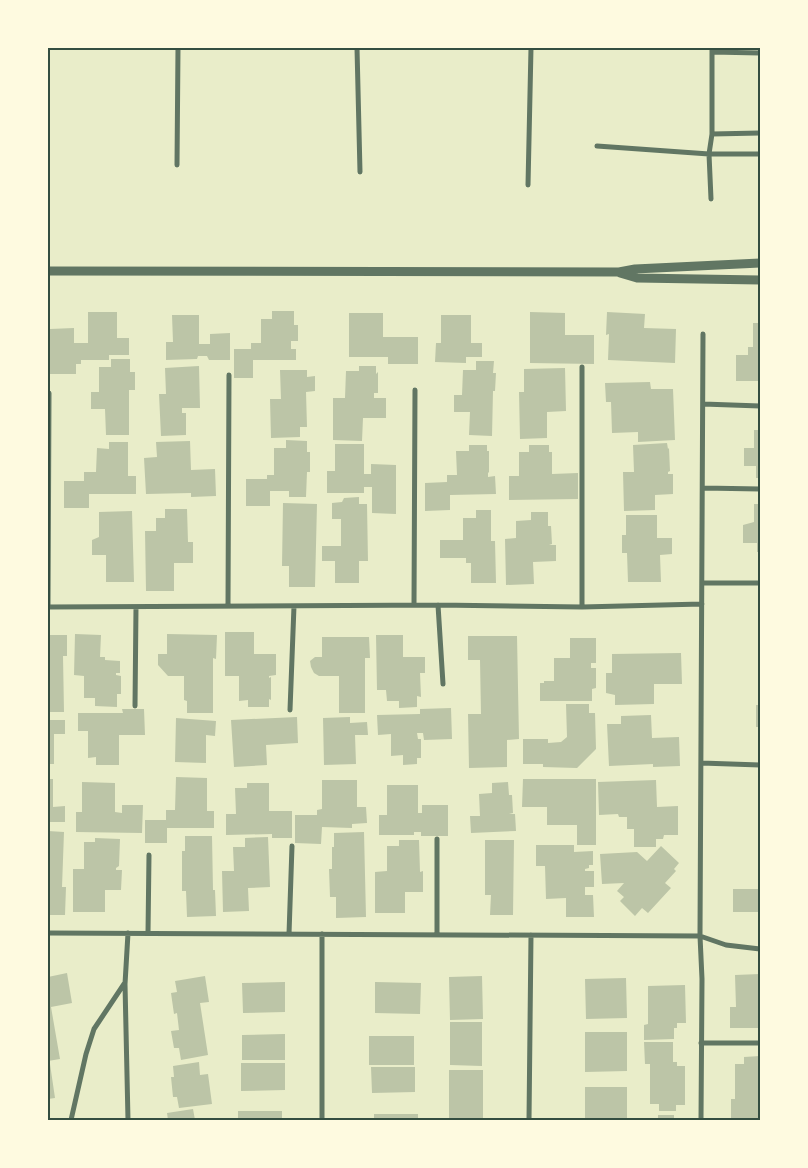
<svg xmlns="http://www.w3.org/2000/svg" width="808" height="1168" viewBox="0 0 808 1168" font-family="'Crimson Pro',serif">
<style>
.building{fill:#bcc5a7}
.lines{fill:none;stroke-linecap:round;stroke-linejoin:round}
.minor{stroke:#617663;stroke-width:5}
.tertiary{stroke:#617663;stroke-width:9}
.neatline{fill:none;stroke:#344e41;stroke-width:2}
</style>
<rect width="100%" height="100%" fill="#e9edc9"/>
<path class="building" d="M272,311H294V325H298V341H291V349H296V360H253V378H234V349H251V343H261V319H272Z
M88,312H117V338H129V355H109V360H81V364H76V374H50V329L74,328V343H88Z
M530,312L565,313V335H594V364L530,363Z
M607,312L645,314L644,328L676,329L675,363L608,360L609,334L606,335Z
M349,313H383V337H418V364H388V357H349Z
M172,315H199V344H210V334L230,333V360H209L207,356H198L197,359L166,360V342H173Z
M441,315H471V343H482V357H466V363L435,362L436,343H441Z
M753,323H760V381H736V355H748V347H753Z
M111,359H130V372H135V390H129V435H106L105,409H91V392H99V367H111Z
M476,361H494L493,373H496L495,391H493L492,436L469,435L470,412H454V395H462L463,370H476Z
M199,366L200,408H182V413H186V435L161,436L159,394H166L165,368Z
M359,366H376V374L378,372V393H374V398H386V418H363L362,441L333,440V398H345L346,371H359Z
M565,368L566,411L547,412V438L520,439L519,392H524V369Z
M280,370H307V377L315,376V391L306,392L307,427H300V437L271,438L270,399H281Z
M650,382L651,389H673L675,440L638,442V432L612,433L611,402H606L605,383Z
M754,430H760V478H756V466H744V448H754Z
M286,440L307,441V452H310V472H307L306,497H289V491H270V506H246V479H267V475H274V448H286Z
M190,441L191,470L215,469L216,496L191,497V493L146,494L144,458L157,457L156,442Z
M109,442H128V476H136V494H89V508H64V481H84V472H96L97,448L109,449Z
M667,443L668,449L669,448L670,471L668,472V474H673V494L655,495V510L624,511L623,472H634L633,445Z
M335,444H364V474H371V464L396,465V514L372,513V487H364V493H327V471H335Z
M469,445H487V451H489V473L488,472V477L495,476L496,494L450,495V510L425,511V483L447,482V475H457L456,451H469Z
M529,445H549V452H552V474L578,473V499L509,500V476H519V452H529Z
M359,497V504H367L368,561H359V583H335V561H322V546H341V519H332V503L342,502L344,498Z
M283,503L317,504L315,587H289V566H282Z
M754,504H760V552H757V543H743V525L754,522Z
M165,509H187L188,542H193V563H174V591H146L145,531H156V518H165Z
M476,510H491V541H495L496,583H471V563H466V558H440V540H463V518H476Z
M132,511L134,582H106V555H92V540L99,537V512Z
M531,512H548V526H551L552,544L549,545H556V561L533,562L534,584L506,585L505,539L516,538V521L531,520Z
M626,515H657V538H672V554L660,555L661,582H628L627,553H622V535H626Z
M225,632H254V654H276V675L269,676V678L271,677V700L269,699V707H248V700L239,701V676H225Z
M75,634L101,635L100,657H105V660L120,661V673H116V675L121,676V694H117V707L95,706V698H84V676L74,675Z
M167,634L217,635L216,659L213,658V713H187V701L184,700V676H168L158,665V654H167Z
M48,635H67V656H63L64,712H48Z
M376,635H403V657H425V673H420L421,697L417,696V707L399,708V701H387L386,690H377Z
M468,636H517L519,739L507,740V767L469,768L468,714H481L480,660H468Z
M322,637H369L370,658H365V713H339V676H319L314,673L311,667L310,661L315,657H322Z
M570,638H596V663H591V668H596V688L592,689V701H540V683H544V681H554V658H570Z
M681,653L682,684H654V704L615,705V695L606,693V673H612V654Z
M566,704H589V713H595L596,749L577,768L543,767V764H523V739H548V743L561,742L567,737Z
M756,705H760V727H756Z
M451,708L452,739L424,740L423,733H417L418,739H421V758H417V764L403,765V755L391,756V734L378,735L377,715L420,714V709Z
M122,709H144L145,735H119V765H96V757L88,758V731H78V713H123Z
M651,715L652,738L679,737L680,766L653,767V764L609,766L607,724H621V716Z
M297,717L298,743L266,745L267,765L234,767L231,720Z
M350,717V723L367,722L368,735H355L356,764L324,765L323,718Z
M176,718L216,721L215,736L206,735V763L175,762Z
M48,720H65V734H54V764H48Z
M176,777L207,778V811H214V828H167V843H145V820H166V810H175Z
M48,779H53V807L65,806V822H48Z
M523,779H596V845H577V825H547V807H522Z
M322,780H357V807H366L367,823L352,824V828L322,827L321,844L295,843V815H317V810L322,809Z
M656,780L657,807L678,806V835H664L663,839H656V847H634V829H627V817H619L618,814L599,815L598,782Z
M82,782L115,783V812L122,813V805H143L142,833L76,832V812H82Z
M508,782L509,795H512L513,813L509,814H515L516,831L471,833L470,816H480L479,794L492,793V783Z
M247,783H269V811H292V838H272V834L226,835V814H236L235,788H247Z
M387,785H418V813H422V805H448V836H421V832H414V835H379V815H387Z
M48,831L64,832L62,887H66L65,915H48Z
M364,832L366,917L336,918V897H330L329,869H332V847H334V833Z
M185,836H212L213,890H215L216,916L187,917L186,891H182V851H185Z
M268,837L270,887L248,888L249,911L223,912L222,871H234L233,847H245V838Z
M95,838L120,839L119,866L116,868V870H122L121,890H105V912H73V869H84V842H95Z
M399,840H419L420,872L423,871V892H405V913H375V872L387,871V846H399Z
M485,840H514L513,915H490L491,895H485Z
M536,845H574V852L593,851V865H589V868L585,869V871H594V887H585V895H593L594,917H566V898L546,899L545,866H536Z
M661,846L679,863L674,869L676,871L665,883L671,888L648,913L642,908L635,916L620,901L624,897L617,891L624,883L602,884L600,854L637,852L647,861Z
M733,889H760V912H733Z
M67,973L72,1003L51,1007L60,1059L48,1061V977Z
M760,974V1011H758L759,1028H730V1007H736L735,975Z
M205,976L209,1002L200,1003L208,1055L181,1060L179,1048H174L171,1031L179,1030L177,1013L174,1014L171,993L177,992L175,981Z
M482,976L483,1019L450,1020L449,977Z
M626,978L627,1018L586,1019L585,979Z
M285,982V1012L243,1013L242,983Z
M375,982L421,983L420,1014L375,1013Z
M685,985L686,1023H677V1028H674V1039L644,1040V1025L648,1024V986Z
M450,1022H482V1066L450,1065Z
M585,1032H627V1071L585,1072Z
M285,1034V1060H242V1035Z
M369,1036H414V1065H369Z
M644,1042H673V1062H677V1066H685V1105H676V1111H659V1104H650V1064H645Z
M760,1056L759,1120H731V1099H735V1064H744V1057Z
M199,1062L200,1075L208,1074L212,1104L179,1108L177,1097H173L171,1077H174L173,1066Z
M241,1063H285V1090L241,1091Z
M48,1064H50L55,1098L48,1099Z
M371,1067H415V1092L372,1093Z
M449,1070H483V1118H449Z
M585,1087H627V1120H585Z
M193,1109L195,1120H168L167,1113Z
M238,1111H282V1120H238Z
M374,1114H418V1120H374Z
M658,1115H674V1120H658Z"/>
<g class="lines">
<path class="minor" d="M357,48L360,172
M712,52L760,53
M712,134L760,133
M597,146L709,154H760
M177,165L178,48
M528,185L531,48
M711,199L709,154L712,134V48
M582,367V607
M703,404L760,406
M703,488L760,489
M702,583H760
M414,605L415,390
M438,605L443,684
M228,606L229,375
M48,607L438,605L582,607L702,604
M48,607L49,393
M135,706L136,607
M290,710L294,606
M701,763L760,765
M437,839V935
M48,933L700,936L726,945L760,949
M128,933L125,984L128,1120
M148,933L149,855
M289,934L292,846
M701,1043H760
M71,1120L86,1054L94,1029L124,984
M322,1120V934
M529,1120L531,935
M701,1120L702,979L700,936L703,334"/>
<path class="tertiary" d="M48,271L619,272L635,269L760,263
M620,273L637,278L760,280"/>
</g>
<rect width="808" height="1168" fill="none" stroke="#fefae0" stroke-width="98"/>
<rect x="49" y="49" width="710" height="1070" class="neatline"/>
</svg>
